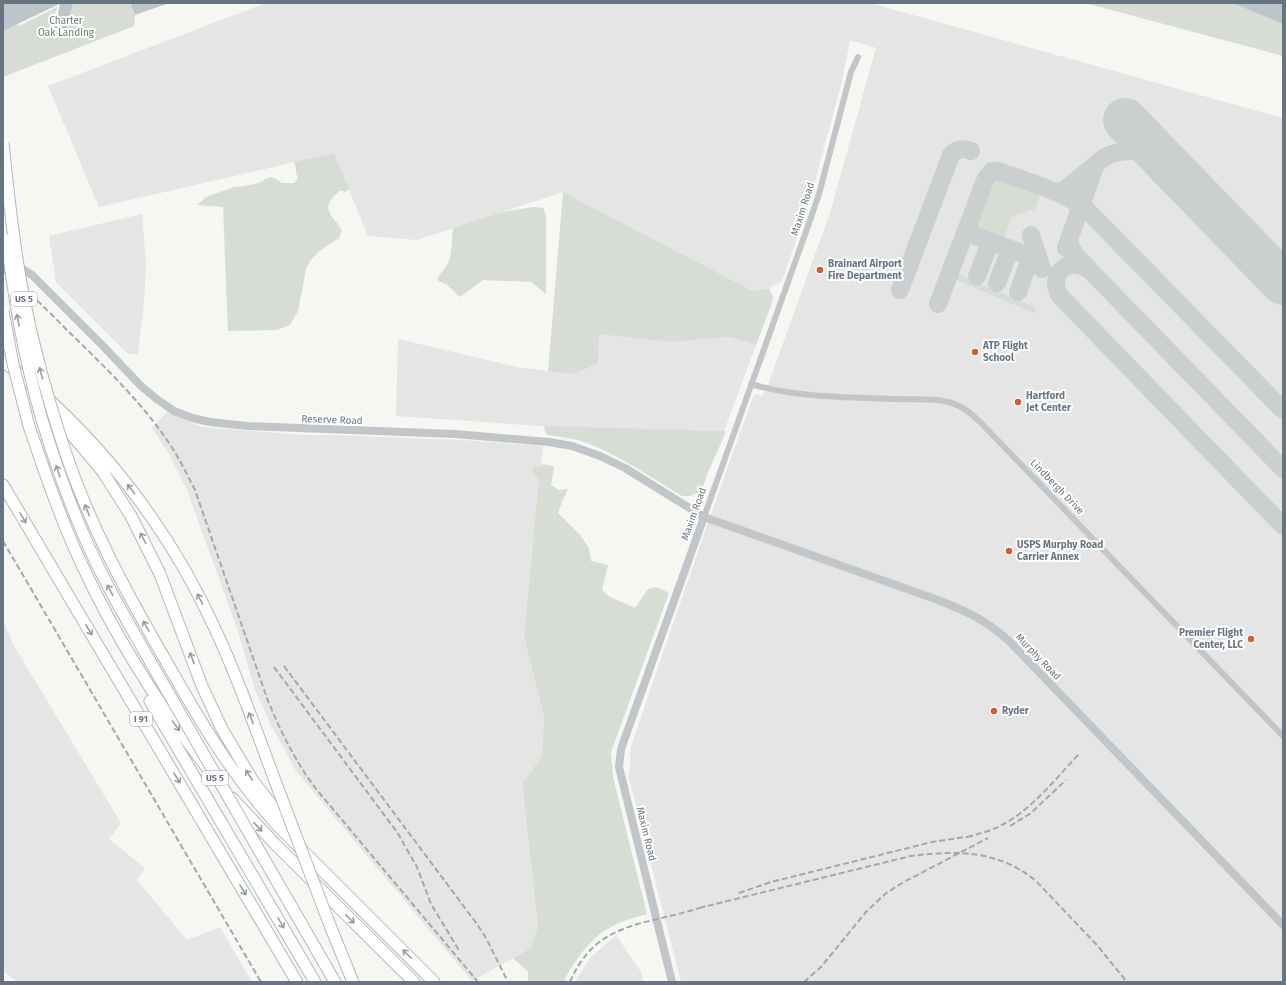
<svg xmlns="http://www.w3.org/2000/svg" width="1286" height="985" viewBox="0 0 1286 985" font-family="'Fira Sans',sans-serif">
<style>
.built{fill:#e4e5e4}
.green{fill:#d7ddd4}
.water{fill:#bcc5ca}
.pier{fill:#f6f6f3}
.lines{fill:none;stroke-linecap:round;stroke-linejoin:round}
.taxiway{stroke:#cccfd0;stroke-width:18}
.runway{stroke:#cccfd0;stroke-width:44}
.motorway-casing{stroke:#b5b8bb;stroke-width:13}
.minor{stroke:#c2c6c9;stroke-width:6}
.tertiary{stroke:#c2c6c9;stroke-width:8}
.motorway{stroke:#fff;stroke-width:11}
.rail{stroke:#a3a8ae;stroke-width:2;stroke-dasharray:6 3;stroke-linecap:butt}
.motorway-bridge-casing{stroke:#b5b8bb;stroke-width:13;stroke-linecap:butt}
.motorway-bridge{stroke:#fff;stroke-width:11}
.oneway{stroke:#959ea8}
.poi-dot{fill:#db5b2f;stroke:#fff;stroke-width:1.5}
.labels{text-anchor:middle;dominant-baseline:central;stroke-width:4;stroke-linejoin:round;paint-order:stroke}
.shield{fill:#fff;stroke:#959ea8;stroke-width:1}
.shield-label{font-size:9px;font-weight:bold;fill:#677583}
.park-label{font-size:10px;fill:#697a65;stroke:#fff}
.street-label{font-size:10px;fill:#677583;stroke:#fff}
.poi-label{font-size:10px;font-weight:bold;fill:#677583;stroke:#fff;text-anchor:start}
</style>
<rect width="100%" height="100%" fill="#f6f6f3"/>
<path class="built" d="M266,3H564V4L870,3L1283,118V982H681L629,778L631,746L704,534L753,397L756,394L762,396L769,382L830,213L876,48L850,40L842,81L810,200L782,281L769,288L753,291L563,192L417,240L368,236L334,153L99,207L48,86Z
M142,214L146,265L144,304L138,354H128L56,282L49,236Z
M599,333L671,342L729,337L756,345L724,431L556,427L396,416L398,339L517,367L573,374Z
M167,412L201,427L303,435H331L463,440L543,446L524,636L544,716L542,756L522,784L538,926L531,948L472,981L296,771L272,727L255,690L239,634L187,490L169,454L152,428Z
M3,620L14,646L121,823L109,839L145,868L137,880L187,940L220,927L252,982H18L3,971Z
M616,935L641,972L643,982H576L577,978L591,957Z"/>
<path class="green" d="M62,3H130L135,15L134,26L3,77V31Z
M1085,3H1232L1283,24V56Z
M334,153L349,189L345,192L341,190C319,207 329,212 342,230L339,238L318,252L310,261L306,269L298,311L290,325L277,330L228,331L223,207L197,205L205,198L214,194L234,187L245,186L262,182L265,179L271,177L276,179L282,183H294L298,178C295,173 297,168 294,162Z
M997,179L1006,180L1040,193L1035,209L1012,216L1002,244C993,241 976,238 973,230L988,187L991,183Z
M563,192L753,291L769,288L773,297L772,303L756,345L729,337L671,342L599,334L598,363L573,374L548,371Z
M533,207L543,208L546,215V294L531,282L483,280L460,297L447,285L437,280C440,273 446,268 449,261C452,251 452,238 453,228L502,212Z
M957,275H960L1034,307L1036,312L1034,313L957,280Z
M544,426L724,431L726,432L708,472L703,487L697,493L690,496H682C650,477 617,453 581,441C571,438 559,437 548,435L545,432Z
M543,464L554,467L551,485L559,490L568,489L562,502L558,513L580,535L589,548L591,561L608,565L602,590L610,597L635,608L648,589L657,587L669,593L611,752L613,777L647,914C614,923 599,929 578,958C573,965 567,973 564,982H528V972L513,958L531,948L538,926L522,784L542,756L544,716L524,636L539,480L533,472V467H540Z"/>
<path class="water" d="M3,3H73L65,34L54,31L59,4L3,31Z
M130,3H169L135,15Z
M1232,3H1283V24Z"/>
<path class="pier" d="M60,4L57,18L54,19L57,7L19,26L18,24Z"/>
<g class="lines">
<path class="taxiway" d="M1056,192L1063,191L1095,165
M965,232L1037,259L1039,263
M1031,235L1042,269
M1070,237V245L1076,256L1283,469
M1066,248L1095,166C1107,149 1136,148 1154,156C1160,159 1166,164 1172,168
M1090,271C1070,254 1045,274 1061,297L1283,526
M977,276L988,248L990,245L996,244
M997,283L1008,255L1011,252H1016
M900,290L951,155C957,148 963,148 971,151
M1018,292L1033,251L1034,246
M938,304L986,178L992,171H998C1028,182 1062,191 1087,210L1283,410"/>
<path class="runway" d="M1125,120L1283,283"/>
<defs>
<path id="motorway" d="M3,361C95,432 168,525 216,631C241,684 259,739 280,794
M52,411L103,472L131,516L160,574L202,686L222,729L253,781L293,832
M29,426C45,473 61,520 82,565C116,638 159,706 208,769
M48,439C58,470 69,501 82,531C99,572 121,610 143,649
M65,451C90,526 126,592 166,661C200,721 231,774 278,826L434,982
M3,485L297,982
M150,701L315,982
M232,798L275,844L414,982
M275,878L335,982
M331,928L353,982"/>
</defs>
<use href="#motorway" class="motorway-casing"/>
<path class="minor" d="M751,384C798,398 848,397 896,399C916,400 941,397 959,406C968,410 976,418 983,425L1283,736
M704,517L808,226L819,194L851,72L858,57"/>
<path class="tertiary" d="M3,257L32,275L103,346L141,386L158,400L174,411L192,418L210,422L247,426L455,434L549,442L572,446L600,456L625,468L704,517L938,600C966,611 986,620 1009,641L1283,925
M672,982L619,767L621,749L704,517"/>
<use href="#motorway" class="motorway"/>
<path class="rail" d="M3,271C28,290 49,312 70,333C104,366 138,399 165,437C177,454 186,472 195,490L268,701C281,732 296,763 317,790L478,982
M3,541L261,982
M284,666L477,924L486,938L508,982
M274,667L397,832L417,867L431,904L460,952
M1010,826L1031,813L1066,780
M967,837C979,834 990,831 1000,826C1032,810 1056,778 1080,753
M739,893L771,882L932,842L972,836
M699,908L911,856C957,850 998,850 1036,881L1096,944L1127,982
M570,982C597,918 650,926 705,906
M804,982L821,967L866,912L885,894L902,883L988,838"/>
<defs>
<path id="motorway-bridge" d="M3,143C7,182 11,220 17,259C27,324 44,388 65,451
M7,240C15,308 27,374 48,439
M3,311L13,364L29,426
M143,649L275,878
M280,794L331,928"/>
</defs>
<use href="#motorway-bridge" class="motorway-bridge-casing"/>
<use href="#motorway-bridge" class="motorway-bridge"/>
</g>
<defs><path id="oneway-shaft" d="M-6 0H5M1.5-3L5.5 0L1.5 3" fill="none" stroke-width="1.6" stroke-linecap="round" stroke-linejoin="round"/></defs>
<g class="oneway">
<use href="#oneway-shaft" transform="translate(18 320) rotate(-100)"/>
<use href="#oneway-shaft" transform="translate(41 373) rotate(-105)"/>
<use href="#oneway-shaft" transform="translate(58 471) rotate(-109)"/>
<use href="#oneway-shaft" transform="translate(131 489) rotate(-128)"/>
<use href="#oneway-shaft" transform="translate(87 510) rotate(-112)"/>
<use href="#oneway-shaft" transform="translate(23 518) rotate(59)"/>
<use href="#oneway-shaft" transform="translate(143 538) rotate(-117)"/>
<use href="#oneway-shaft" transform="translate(110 590) rotate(-118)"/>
<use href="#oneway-shaft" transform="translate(200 599) rotate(-117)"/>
<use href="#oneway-shaft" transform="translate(146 626) rotate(-120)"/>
<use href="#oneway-shaft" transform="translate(89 630) rotate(59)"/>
<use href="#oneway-shaft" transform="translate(192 658) rotate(-110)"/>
<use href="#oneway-shaft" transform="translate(251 718) rotate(-111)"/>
<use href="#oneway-shaft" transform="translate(176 726) rotate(54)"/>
<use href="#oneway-shaft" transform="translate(249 775) rotate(-123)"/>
<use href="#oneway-shaft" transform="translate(177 778) rotate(59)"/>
<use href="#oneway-shaft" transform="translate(258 827) rotate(47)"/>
<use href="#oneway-shaft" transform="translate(243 890) rotate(59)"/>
<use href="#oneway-shaft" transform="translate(350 919) rotate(45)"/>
<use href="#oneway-shaft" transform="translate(281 923) rotate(60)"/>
<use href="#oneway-shaft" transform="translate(407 954) rotate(-135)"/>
</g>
<g class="poi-dot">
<circle cx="820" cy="270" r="4"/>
<circle cx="975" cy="352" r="4"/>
<circle cx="1018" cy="402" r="4"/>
<circle cx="1009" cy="551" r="4"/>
<circle cx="1251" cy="639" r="4"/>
<circle cx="994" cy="711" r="4"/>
</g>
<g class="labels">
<g class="shield">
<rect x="11" y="292" width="26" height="14" rx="3"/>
<rect x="130" y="712" width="22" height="14" rx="3"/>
<rect x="202" y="771" width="26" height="14" rx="3"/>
</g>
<g class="shield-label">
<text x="24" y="299">US 5</text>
<text x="141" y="719">I 91</text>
<text x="215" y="778">US 5</text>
</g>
<g class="park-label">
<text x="66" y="21">Charter<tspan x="66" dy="12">Oak Landing</tspan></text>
</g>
<g class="street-label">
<text transform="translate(803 209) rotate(-72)">Maxim Road</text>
<text transform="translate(332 420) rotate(2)">Reserve Road</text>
<text transform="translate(1057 487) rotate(46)">Lindbergh Drive</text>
<text transform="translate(694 514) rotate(-70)">Maxim Road</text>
<text transform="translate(1038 657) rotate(46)">Murphy Road</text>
<text transform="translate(646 834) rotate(76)">Maxim Road</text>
</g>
<g class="poi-label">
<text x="828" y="264">Brainard Airport<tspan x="828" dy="12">Fire Department</tspan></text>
<text x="983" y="346">ATP Flight<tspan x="983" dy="12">School</tspan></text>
<text x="1026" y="396">Hartford<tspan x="1026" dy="12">Jet Center</tspan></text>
<text x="1017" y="545">USPS Murphy Road<tspan x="1017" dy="12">Carrier Annex</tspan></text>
<text x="1243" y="633" text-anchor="end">Premier Flight<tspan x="1243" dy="12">Center, LLC</tspan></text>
<text x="1002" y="711">Ryder</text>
</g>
</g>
<rect width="1286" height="985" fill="none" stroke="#677583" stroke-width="8"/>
</svg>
